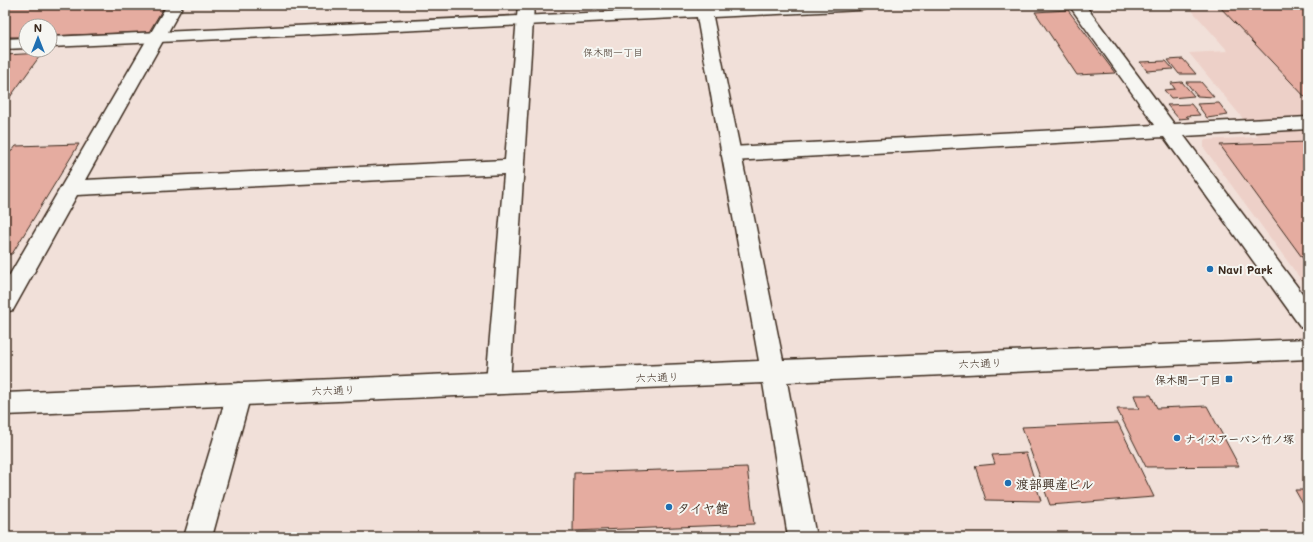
<svg xmlns="http://www.w3.org/2000/svg" width="1313" height="542" viewBox="0 0 1313 542" font-family="Mali,'Klee One',sans-serif">
<style>
.built{fill:#edd0c8}
.building{fill:#e5aca0;stroke:#3b2a1e}
.lines{fill:none;stroke-linecap:round;stroke-linejoin:round}
.minor-casing{stroke:#3b2a1e;stroke-width:3}
.tertiary-casing{stroke:#3b2a1e;stroke-width:3}
.minor{fill:#f6f6f2;fill-rule:evenodd}
.tertiary{fill:#f6f6f2;fill-rule:evenodd}
.poi-dot{fill:#1f6fb2;stroke:#f6f6f2;stroke-width:1.5}
.labels{text-anchor:middle;dominant-baseline:central;stroke-width:4;stroke-linejoin:round;paint-order:stroke}
.far-neighbourhood-label{font-size:10px;fill:#3b2a1e;stroke:#f6f6f2}
.poi-label{font-size:11px;font-weight:bold;fill:#3b2a1e;stroke:#f6f6f2;text-anchor:start}
.street-label{font-size:11px;fill:#3b2a1e;stroke:#f6f6f2}
.near-poi-label{font-size:13px;font-weight:bold;fill:#3b2a1e;stroke:#f6f6f2;text-anchor:start}
</style>
<rect width="100%" height="100%" fill="#f1e0d9"/>
<filter id="ink" filterUnits="userSpaceOnUse"><feTurbulence type="fractalNoise" baseFrequency=".025" numOctaves="2"/><feDisplacementMap in="SourceGraphic" scale="8" xChannelSelector="R" yChannelSelector="G"/><feConvolveMatrix kernelMatrix="1 2 1 2 8 2 1 2 1" color-interpolation-filters="sRGB"/></filter>
<g filter="url(#ink)">
<path class="built" d="M1187,5H1308V289L1204,148V140L1258,137L1189,53L1228,51Z"/>
<path class="building" d="M5,5H49L47,7L165,5L149,32L50,36V26H26V37H5Z
M603,5H664L665,7L603,9Z
M1218,5H1308V100Z
M1068,10L1115,73L1077,75L1035,12Z
M42,53L5,104V55Z
M1183,59L1196,74H1179L1168,60Z
M1166,61L1173,69L1147,71L1140,62Z
M1182,82L1194,96L1171,98L1164,90L1175,89L1171,83Z
M1186,82H1201L1214,97L1197,96Z
M1219,103L1228,115L1207,118L1197,104Z
M1191,104L1200,115L1186,116L1189,118L1179,119L1167,105Z
M1308,142V259L1304,260L1220,145Z
M79,144L12,254H5V152L12,151L16,146Z
M1134,395H1151L1157,408L1207,406L1239,466L1146,467L1117,409H1139Z
M1118,423L1154,497L1050,505L1022,427Z
M1026,453L1041,501L986,500L975,466L995,464L992,455Z
M747,467L754,524L573,531L574,473Z
M1295,490H1308V513Z"/>
<g class="lines">
<defs>
<path id="minor" d="M167,5H183L85,180L505,160L518,5H534L510,383L507,391L498,394L489,391L486,383L504,174L77,195L13,310L5,312V283Z
M1069,5H1085L1174,124L1308,117V129L1184,136L1308,301V329L1300,326L1164,137L731,161L724,159L721,154L724,149L731,147L1155,125Z
M239,383L248,386L251,394L212,537H184L227,394L230,386Z"/>
<path id="tertiary" d="M695,5H711V7L756,5H869L867,8L861,10L713,17L783,360L1308,339V359L787,382L816,537H788L763,383L5,415V393L759,361L697,17L50,47V37L696,8Z
M26,38V48L5,49V39Z"/>
</defs>
<use href="#minor" class="minor-casing"/>
<use href="#tertiary" class="tertiary-casing"/>
<use href="#minor" class="minor"/>
<use href="#tertiary" class="tertiary"/>
</g>
</g>
<g class="poi-dot">
<circle cx="1210" cy="269" r="4"/>
<rect x="1225" y="375" width="8" height="8" rx="2"/>
<circle cx="1177" cy="438" r="4"/>
<circle cx="1008" cy="483" r="4"/>
<circle cx="669" cy="507" r="4"/>
</g>
<g class="labels">
<g class="far-neighbourhood-label">
<text x="613" y="52">保木間一丁目</text>
</g>
<g class="poi-label">
<text x="1218" y="269">Navi Park</text>
<text x="1221" y="379" text-anchor="end">保木間一丁目</text>
<text x="1185" y="438">ナイスアーバン竹ノ塚</text>
</g>
<g class="street-label">
<text transform="translate(980 363) rotate(-2)">六六通り</text>
<text transform="translate(657 377) rotate(-2)">六六通り</text>
<text transform="translate(333 390) rotate(-2)">六六通り</text>
</g>
<g class="near-poi-label">
<text x="1016" y="483">渡部興産ビル</text>
<text x="677" y="507">タイヤ館</text>
</g>
</g>
<rect width="1313" height="542" fill="none" stroke="#f6f6f2" stroke-width="20"/>
<rect x="10" y="10" width="1293" height="522" fill="none" stroke="#3b2a1e" stroke-width="1.5" filter="url(#ink)"/>
<g transform="translate(38 38)"><circle r="19" fill="#f6f6f2" stroke="#aba49d"/>
<path d="M0-3L7 15L0 10L-7 15Z" fill="#1f6fb2"/>
<text y="-6" font-size="11" font-weight="bold" text-anchor="middle" fill="#3b2a1e">N</text>
</g>
</svg>
